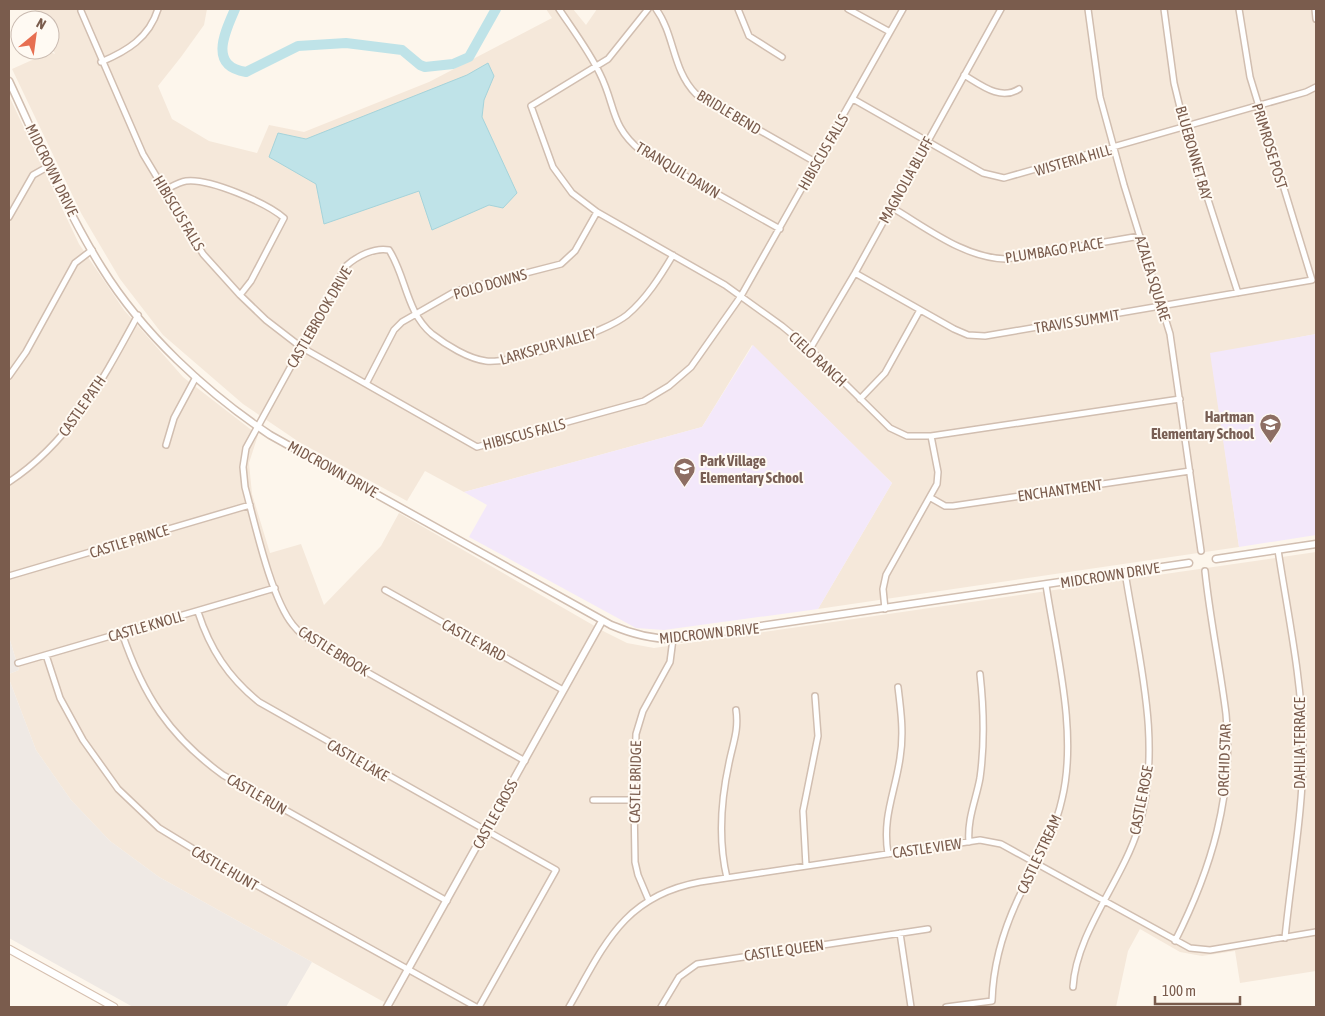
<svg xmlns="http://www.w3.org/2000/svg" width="1325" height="1016" viewBox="0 0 1325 1016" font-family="'Asap Condensed',sans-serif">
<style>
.residential{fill:#f5e8da}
.industrial{fill:#efe9e4}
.education{fill:#f3e8fa}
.water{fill:#bfe3e8;stroke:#a5d3da}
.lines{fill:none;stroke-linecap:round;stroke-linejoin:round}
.river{stroke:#bfe3e8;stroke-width:10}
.minor-casing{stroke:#d1beb0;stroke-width:8}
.tertiary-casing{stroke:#d1beb0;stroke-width:9}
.secondary-casing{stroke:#d6c0b0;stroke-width:9}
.minor{stroke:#fff;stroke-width:5}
.tertiary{stroke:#fff;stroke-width:6}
.secondary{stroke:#fff;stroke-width:7}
.labels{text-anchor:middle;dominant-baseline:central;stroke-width:4;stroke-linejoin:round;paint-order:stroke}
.street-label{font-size:15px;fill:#7a5c4d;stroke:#fffaf3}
.education-label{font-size:15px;font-weight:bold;fill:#785e54;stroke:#fffaf3;text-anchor:end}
</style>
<rect width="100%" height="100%" fill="#fdf6ec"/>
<path class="residential" d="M34,9H207L204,25L181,57L158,86L172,119L209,141L257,153L269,125L304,132L429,82L552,18L546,9H573L586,25L597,9H1316V334L1211,354L1239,547L818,609L892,483L752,345L702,427L464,492L425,471L407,501L299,442L243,404L163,335L120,279L81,213L12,69L50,52L55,54L50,43V20H39Z
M9,96L79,244L124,310L183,377L258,435L249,463L252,494L270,553L301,544L324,605L381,546L399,513L605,632L627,643L654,648L1316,552V971L1240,983L1235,951L1202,956L1180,952L1140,929L1128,951L1116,1007H398L382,1001L159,877L110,841L71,800L36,750L9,679V674L19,670L9,637Z"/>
<path class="industrial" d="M9,637L19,670L9,674Z
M9,679L36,750L71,800L110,841L159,877L312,962L286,1007H133L9,938Z"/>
<path class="education" d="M1316,334V535L1239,547L1210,353Z
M753,345L892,483L818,609L664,630L636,628L469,537L487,505L464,492L702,427Z"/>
<path class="water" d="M488,63L494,76L484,100L482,117L517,193L503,208L489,205L432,230L419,191L324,224L316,184L269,157L278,133L306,139L467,75Z"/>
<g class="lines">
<path class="river" d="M235,9C225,32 208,66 246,72L298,46L346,43L402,50L420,65L425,67L453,64L469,57L496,9"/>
<defs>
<path id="minor" d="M559,9C573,30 589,51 600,74C616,106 610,126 641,151L780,229
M648,9L608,59L531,106L553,167L572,193L597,212L725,285L782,326L810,349L890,428L907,436H931L1180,399
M656,9C675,35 672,70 696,94L817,163
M738,9L749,36L782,57
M848,9L890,32
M1088,9L1100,97L1124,185L1170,334L1201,551
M1164,9L1174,83L1185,128L1238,293
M1315,9L1316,19
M81,11L143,154L203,254L240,295L266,320L301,347L477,447L644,401L669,386L691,367L741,296L903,9
M101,62C127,51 149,38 158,9
M964,75C981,85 1000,101 1019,89
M853,99L983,173L1004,178L1306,92L1316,87
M165,190C171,187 179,182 186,181C209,178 267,203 284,218L251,281L240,295
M891,207C927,228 964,258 1006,259L1140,236
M9,217L33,175L49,166
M855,273L954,329L968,335L985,336L1312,280L1250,77L1239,9
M810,349L855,273L1001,9
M9,376L26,352L75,263L92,250
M366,384L394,330L402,322L456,291L561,264L575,251L597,212
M860,399L885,373L920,310
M166,445L174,418L196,377
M9,482C71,441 103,379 138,315
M931,498L945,506H953L1190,471
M1278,550C1288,615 1302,680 1303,745C1304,807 1291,876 1285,938
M9,576L250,505
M385,590L563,690
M885,609L883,589L886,575L937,484L938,472L931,436
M198,612C210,649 228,677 259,702L556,870L479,1007
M122,633C143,695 169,736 223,775L447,901
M46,655L60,698L83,740L118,789L159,828L218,864L476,1007
M18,663L275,588
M525,761L324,648C313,641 301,636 293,625C271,598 255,524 245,487L243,467L246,448L346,266C357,256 375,247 389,250C406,276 406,312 432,334C446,345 469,359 486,361C512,364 606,332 627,315C646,299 660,277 673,255
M593,800H634
M969,842C967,819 976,800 980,778C985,742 984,710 980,674
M888,854C882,817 895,793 900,758C904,734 901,711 898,687
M806,866L803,811L818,736L815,696
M727,878C718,840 721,800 729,763C733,743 739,730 736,710
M649,901L638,875L635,862L634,800L636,734L643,711L670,662L673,639
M900,933L911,1007
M1175,941C1211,870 1234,795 1226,714C1220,666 1210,619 1205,571
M1073,987C1076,933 1122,881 1138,829C1164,746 1138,656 1125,572
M569,1007C604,946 623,896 700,882L980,840L1001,844L1190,948L1210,950L1316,932
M661,1007L679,977L697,964L928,929
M946,1007L992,1001C993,966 1003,931 1018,899C1034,866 1054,836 1062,799C1078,733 1056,651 1046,585"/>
<path id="tertiary" d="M9,81C38,143 65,209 102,268C143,334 206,392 270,435L611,625C632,634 650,639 673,639L1189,563
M1216,559L1316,544
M387,1007L602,621"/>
<path id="secondary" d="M9,949L114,1007"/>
</defs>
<use href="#minor" class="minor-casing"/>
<use href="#tertiary" class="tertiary-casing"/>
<use href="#secondary" class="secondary-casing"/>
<use href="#minor" class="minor"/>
<use href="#tertiary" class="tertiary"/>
<use href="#secondary" class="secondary"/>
</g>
<defs>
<symbol id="school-pin" viewBox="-11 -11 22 30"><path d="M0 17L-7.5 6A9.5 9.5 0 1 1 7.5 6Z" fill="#8d6e63" stroke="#fffaf3"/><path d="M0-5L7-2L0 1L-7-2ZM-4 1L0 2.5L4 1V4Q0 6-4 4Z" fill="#fff"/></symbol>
</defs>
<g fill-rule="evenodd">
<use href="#school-pin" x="1258" y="412" width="25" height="34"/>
<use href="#school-pin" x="672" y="456" width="25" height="34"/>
</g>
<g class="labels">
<g class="street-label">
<text transform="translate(729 112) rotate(31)">BRIDLE BEND</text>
<text transform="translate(1270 146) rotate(73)">PRIMROSE POST</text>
<text transform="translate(823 152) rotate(-60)">HIBISCUS FALLS</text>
<text transform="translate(1194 153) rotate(74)">BLUEBONNET BAY</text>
<text transform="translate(1073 160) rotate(-16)">WISTERIA HILL</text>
<text transform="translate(52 170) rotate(64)">MIDCROWN DRIVE</text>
<text transform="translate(678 170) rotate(31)">TRANQUIL DAWN</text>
<text transform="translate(906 180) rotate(-61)">MAGNOLIA BLUFF</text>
<text transform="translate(179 213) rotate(59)">HIBISCUS FALLS</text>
<text transform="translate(1054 250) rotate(-9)">PLUMBAGO PLACE</text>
<text transform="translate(1153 278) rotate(73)">AZALEA SQUARE</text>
<text transform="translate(490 284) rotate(-16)">POLO DOWNS</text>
<text transform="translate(319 317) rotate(-60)">CASTLEBROOK DRIVE</text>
<text transform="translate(1077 321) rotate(-9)">TRAVIS SUMMIT</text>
<text transform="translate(548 346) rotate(-16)">LARKSPUR VALLEY</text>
<text transform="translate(818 359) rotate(43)">CIELO RANCH</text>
<text transform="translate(82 406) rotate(-55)">CASTLE PATH</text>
<text transform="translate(524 434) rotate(-15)">HIBISCUS FALLS</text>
<text transform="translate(333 469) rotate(29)">MIDCROWN DRIVE</text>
<text transform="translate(1060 490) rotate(-8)">ENCHANTMENT</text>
<text transform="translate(129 541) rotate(-17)">CASTLE PRINCE</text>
<text transform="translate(1110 575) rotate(-9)">MIDCROWN DRIVE</text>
<text transform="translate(146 626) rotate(-16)">CASTLE KNOLL</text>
<text transform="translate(709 633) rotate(-6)">MIDCROWN DRIVE</text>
<text transform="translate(474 640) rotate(29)">CASTLE YARD</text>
<text transform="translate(334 651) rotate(32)">CASTLE BROOK</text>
<text transform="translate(1299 743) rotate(-90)">DAHLIA TERRACE</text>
<text transform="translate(358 760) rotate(30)">CASTLE LAKE</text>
<text transform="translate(1224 760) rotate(-88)">ORCHID STAR</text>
<text transform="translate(635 782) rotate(-89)">CASTLE BRIDGE</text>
<text transform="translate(257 794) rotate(30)">CASTLE RUN</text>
<text transform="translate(1141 800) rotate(-79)">CASTLE ROSE</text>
<text transform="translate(495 814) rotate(-61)">CASTLE CROSS</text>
<text transform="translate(927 848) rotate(-8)">CASTLE VIEW</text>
<text transform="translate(1039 854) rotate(-65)">CASTLE STREAM</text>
<text transform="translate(225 868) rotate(30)">CASTLE HUNT</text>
<text transform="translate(784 950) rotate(-8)">CASTLE QUEEN</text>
</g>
<g class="education-label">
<text x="1254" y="416">Hartman<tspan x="1254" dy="17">Elementary School</tspan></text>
<text x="700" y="460" text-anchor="start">Park Village<tspan x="700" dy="17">Elementary School</tspan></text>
</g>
</g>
<rect width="1325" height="1016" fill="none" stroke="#7a5c4d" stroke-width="20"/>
<g transform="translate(35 35) rotate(29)"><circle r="24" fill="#fffaf3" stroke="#cabbb1"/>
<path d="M0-4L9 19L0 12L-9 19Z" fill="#e76f51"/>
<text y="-8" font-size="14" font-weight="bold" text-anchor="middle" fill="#7a5c4d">N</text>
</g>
<path d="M1155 996v8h85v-8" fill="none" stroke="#7a5c4d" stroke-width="2.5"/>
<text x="1162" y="996" font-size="15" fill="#7a5c4d" stroke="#fffaf3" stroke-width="4" paint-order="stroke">100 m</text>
</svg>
